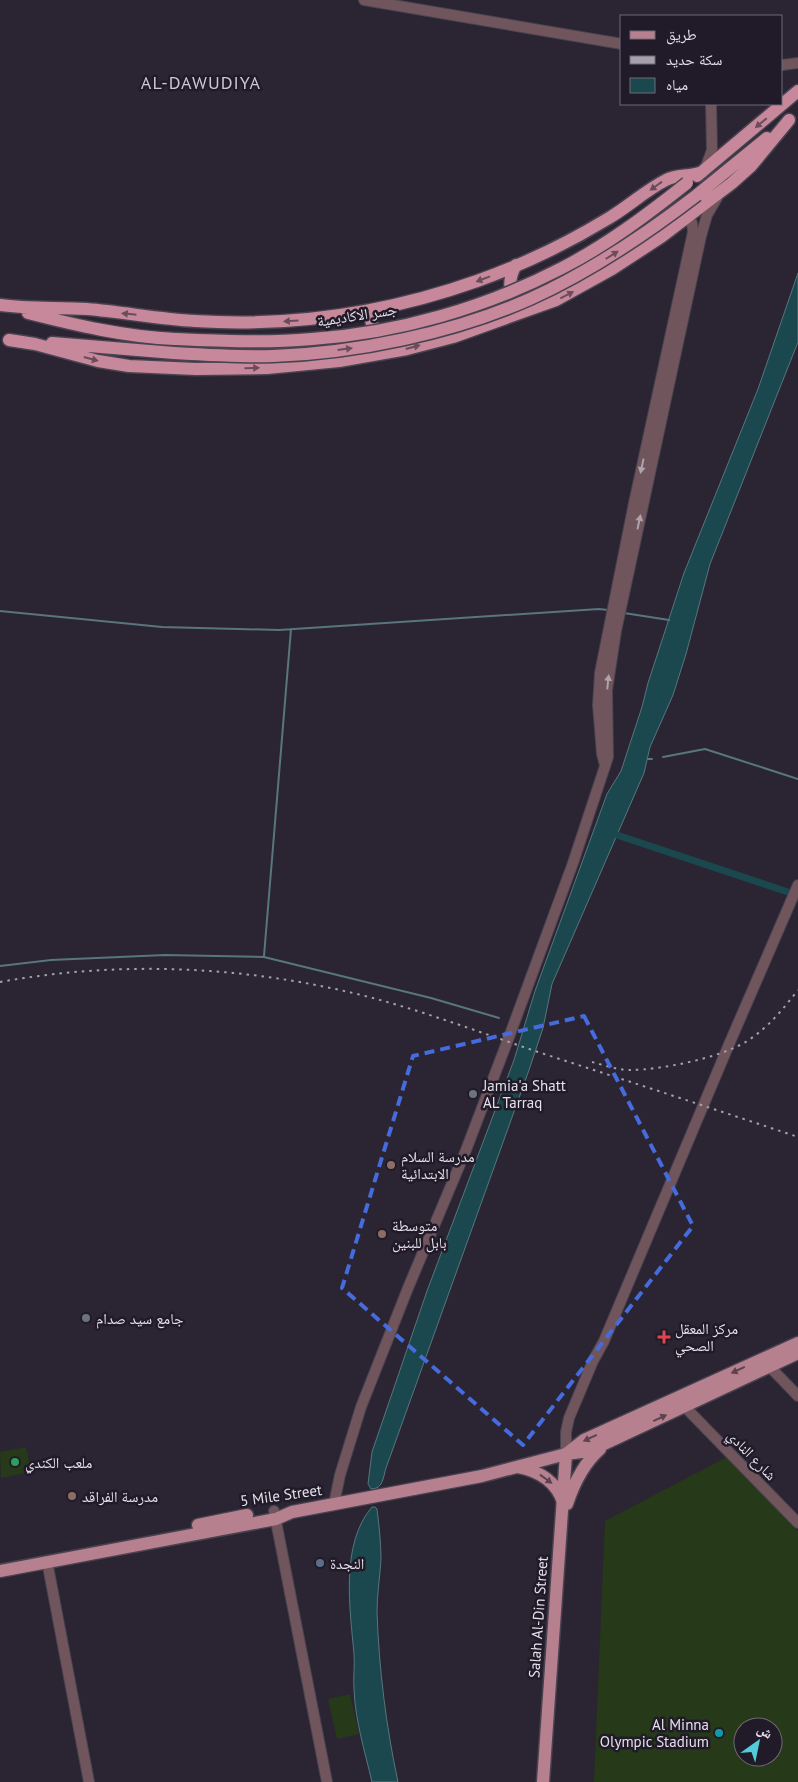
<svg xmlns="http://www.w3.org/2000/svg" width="798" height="1782" viewBox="0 0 798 1782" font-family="'PT Sans','Noto Naskh Arabic',sans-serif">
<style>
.pitch{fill:#263919;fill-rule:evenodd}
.water{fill:#1a484e;stroke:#57767d}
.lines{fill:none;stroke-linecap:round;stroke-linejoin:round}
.stream{stroke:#57767d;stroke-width:2}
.canal{stroke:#1a484e;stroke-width:7}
.tertiary-casing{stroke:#494350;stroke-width:12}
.primary-casing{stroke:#494350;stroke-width:15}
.trunk-casing{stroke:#494350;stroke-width:15}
.tertiary{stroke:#70555c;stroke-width:10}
.primary{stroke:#b7808f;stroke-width:12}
.trunk{stroke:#c6889a;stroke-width:12}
.rail{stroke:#a5a1ac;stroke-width:2;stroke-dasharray:2.5 5;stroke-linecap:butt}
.trunk-bridge-casing{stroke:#494350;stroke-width:15;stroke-linecap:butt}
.trunk-bridge{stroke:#c6889a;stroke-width:12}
.oneway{fill:#6b4c5c}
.oneway2{fill:#b0a2ab}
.oneway3{fill:#5d4352}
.marked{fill:none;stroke:#456bdc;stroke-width:4;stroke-dasharray:10 6;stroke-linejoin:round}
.worship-dot{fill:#6b7280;stroke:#211b29;stroke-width:2}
.education-dot{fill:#8d6e63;stroke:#211b29;stroke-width:2}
.health-dot{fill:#e0444e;stroke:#211b29;stroke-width:2}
.leisure-dot{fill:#2e9e5b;stroke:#211b29;stroke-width:2}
.service-dot{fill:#5c6f8a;stroke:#211b29;stroke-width:2}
.culture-dot{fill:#0f9aa8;stroke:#211b29;stroke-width:2}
.labels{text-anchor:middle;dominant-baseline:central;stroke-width:5;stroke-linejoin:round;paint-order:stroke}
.street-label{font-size:15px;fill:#e5e1eb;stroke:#211b29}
.poi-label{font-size:15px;fill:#e5e1eb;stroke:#211b29;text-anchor:start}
.quarter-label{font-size:18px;letter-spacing:1px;fill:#cdc6d9;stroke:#211b29}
</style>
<rect width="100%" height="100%" fill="#2b2533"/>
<path class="pitch" d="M26,1447L31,1472L1,1478L0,1452Z
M727,1457L798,1531V1782H594L605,1521ZM743,1727H773V1757H743Z
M350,1694L359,1734L337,1739L328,1699Z"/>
<path class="water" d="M798,273V342L710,564L686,654L673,695L650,747L644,773L552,984L543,1028L529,1070L386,1468C383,1478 383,1489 371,1489L368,1484L372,1452L427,1291L514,1060L535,991L607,794L621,771L642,707L648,683L684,573L758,389Z
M372,1507H375L377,1509C379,1526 381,1542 381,1559C380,1576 377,1594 377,1612C379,1669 386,1726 398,1782H372C365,1752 355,1720 354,1689C353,1677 355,1666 354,1654C350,1609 340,1544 372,1507Z"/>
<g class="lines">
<path class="stream" d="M0,611L162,627L279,630L599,609L608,610
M624,613L669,620
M663,757L705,749L798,779
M648,759H652
M264,956L291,629
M0,966L51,960L165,955L264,957L431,998L499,1018"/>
<path class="canal" d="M617,835L797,895"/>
<defs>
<path id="tertiary" d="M364,0L622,44
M782,65L798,63
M705,169L712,150L711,104
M605,765L602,754L598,705L600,673L634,503L693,232L692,223L689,220L683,221
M769,1366L798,1396
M685,1407L798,1523
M566,1454V1432L569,1418L593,1361L604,1341L730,1042L798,885
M334,1504L340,1475L361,1407L408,1288L466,1150L509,1037L573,863L608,757L607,690L616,631L701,236L707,215L717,198
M274,1511L327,1782
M47,1561L89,1782"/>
<path id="primary" d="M566,1454L584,1440L798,1343
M518,1467C539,1471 556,1481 563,1502
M567,1504C574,1483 584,1463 600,1449
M198,1525L247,1515
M0,1571L276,1519L292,1512L482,1476L566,1454L589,1451L798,1353
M543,1782L566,1454"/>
<path id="trunk" d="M697,176L798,91
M697,195L767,138
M516,265C506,282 509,300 526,310
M0,305C29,309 58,307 87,309C123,312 159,319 195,321C291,327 387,313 477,281C522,265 568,243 609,218C629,206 646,190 666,180C677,174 690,177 702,172
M369,311L376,342
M28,313C75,325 126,337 175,339
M9,340L35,344L98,361L129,366L196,369L267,368L339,361L407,349L453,337L556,300L612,269L661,237L732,183L751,166L789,120
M52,343L174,353"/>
</defs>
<use href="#tertiary" class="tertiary-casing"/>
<use href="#primary" class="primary-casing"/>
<use href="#trunk" class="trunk-casing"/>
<use href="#tertiary" class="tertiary"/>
<use href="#primary" class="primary"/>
<use href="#trunk" class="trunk"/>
<path class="rail" d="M0,982C122,960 249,966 369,997C426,1012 482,1033 538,1052C625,1080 711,1108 798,1137
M592,1062C604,1065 617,1070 630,1070C660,1070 721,1058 747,1041C768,1028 783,1009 798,990"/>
<defs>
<path id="trunk-bridge" d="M175,339C221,341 266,343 312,339C398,333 485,308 562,268C607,245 648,214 687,183
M174,353C207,355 240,357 273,356C357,353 453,333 530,299C590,272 645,235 697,195"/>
</defs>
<use href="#trunk-bridge" class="trunk-bridge-casing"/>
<use href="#trunk-bridge" class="trunk-bridge"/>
</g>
<defs><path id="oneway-solid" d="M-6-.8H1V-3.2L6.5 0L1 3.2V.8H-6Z" transform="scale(1.25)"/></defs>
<g class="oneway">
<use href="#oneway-solid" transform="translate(761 123) rotate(140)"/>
<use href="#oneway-solid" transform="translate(656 186) rotate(144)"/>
<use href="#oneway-solid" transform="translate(612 255) rotate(-32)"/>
<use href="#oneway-solid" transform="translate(483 279) rotate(159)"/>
<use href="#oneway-solid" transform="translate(567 295) rotate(-27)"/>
<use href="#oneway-solid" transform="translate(129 314) rotate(-174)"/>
<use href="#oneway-solid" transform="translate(291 321) rotate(176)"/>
<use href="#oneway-solid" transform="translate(413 347) rotate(-15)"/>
<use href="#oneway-solid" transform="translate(345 349) rotate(-7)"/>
<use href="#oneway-solid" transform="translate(91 359) rotate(15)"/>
<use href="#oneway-solid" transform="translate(252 368) rotate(-1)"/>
</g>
<g class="oneway2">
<use href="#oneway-solid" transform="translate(642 466) rotate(102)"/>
<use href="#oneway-solid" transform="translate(639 522) rotate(-78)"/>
<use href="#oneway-solid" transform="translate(608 682) rotate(-84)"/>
</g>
<g class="oneway3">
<use href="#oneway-solid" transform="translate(738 1370) rotate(155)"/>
<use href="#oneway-solid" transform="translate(660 1418) rotate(-25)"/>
<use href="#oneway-solid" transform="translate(590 1438) rotate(155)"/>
<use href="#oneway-solid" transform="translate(546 1479) rotate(36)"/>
</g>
<path class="marked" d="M584,1016L693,1226L523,1445L342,1288L413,1056Z"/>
<g class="worship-dot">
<circle cx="473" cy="1094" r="5"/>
<circle cx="86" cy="1318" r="5"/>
</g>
<g class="education-dot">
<circle cx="391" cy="1165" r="5"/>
<circle cx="382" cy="1234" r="5"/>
<circle cx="72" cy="1496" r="5"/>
</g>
<path class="health-dot" d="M661.5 1329.5h5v5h5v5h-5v5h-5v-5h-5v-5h5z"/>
<circle class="leisure-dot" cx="15" cy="1462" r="5"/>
<circle class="service-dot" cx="320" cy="1563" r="5"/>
<circle class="culture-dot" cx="719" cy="1733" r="5"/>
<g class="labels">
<g class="street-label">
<text transform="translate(357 315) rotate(-9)">جسر الاكاديمية</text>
<text transform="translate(752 1455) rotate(46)">شارع النادي</text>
<text transform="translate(281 1495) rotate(-8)">5 Mile Street</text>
<text transform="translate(538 1617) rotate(-86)">Salah Al-Din Street</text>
</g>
<g class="poi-label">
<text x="483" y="1085">Jamia'a Shatt<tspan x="483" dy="17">AL Tarraq</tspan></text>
<text x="401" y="1156">مدرسة السلام<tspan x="401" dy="17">الابتدائية</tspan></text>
<text x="392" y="1225">متوسطة<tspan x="392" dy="17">بابل للبنين</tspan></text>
<text x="96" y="1318">جامع سيد صدام</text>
<text x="675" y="1328">مركز المعقل<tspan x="675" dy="17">الصحي</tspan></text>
<text x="25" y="1462">ملعب الكندي</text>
<text x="82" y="1496">مدرسة الفراقد</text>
<text x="330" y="1563">النجدة</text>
<text x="709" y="1724" text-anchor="end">Al Minna<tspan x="709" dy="17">Olympic Stadium</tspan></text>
</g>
<g class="quarter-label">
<text x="201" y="82">AL-DAWUDIYA</text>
</g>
</g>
<rect x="620" y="15" width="162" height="90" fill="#211b29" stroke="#6f6a77"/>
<rect x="630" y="31" width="25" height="8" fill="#b7808f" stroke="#6f6a77"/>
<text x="666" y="40" font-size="15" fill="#e5e1eb">طريق</text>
<rect x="630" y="56" width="25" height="8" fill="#a5a1ac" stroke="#6f6a77"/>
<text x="666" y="65" font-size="15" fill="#e5e1eb">سكة حديد</text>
<rect x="630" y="78" width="25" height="15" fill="#1a484e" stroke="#6f6a77"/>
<text x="666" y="90" font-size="15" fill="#e5e1eb">مياه</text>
<g transform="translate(758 1742) rotate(33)"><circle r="24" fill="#211b29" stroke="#6f6a77"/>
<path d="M0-4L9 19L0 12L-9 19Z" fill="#52cbda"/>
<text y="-8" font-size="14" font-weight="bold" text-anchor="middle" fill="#e5e1eb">ش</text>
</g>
</svg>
